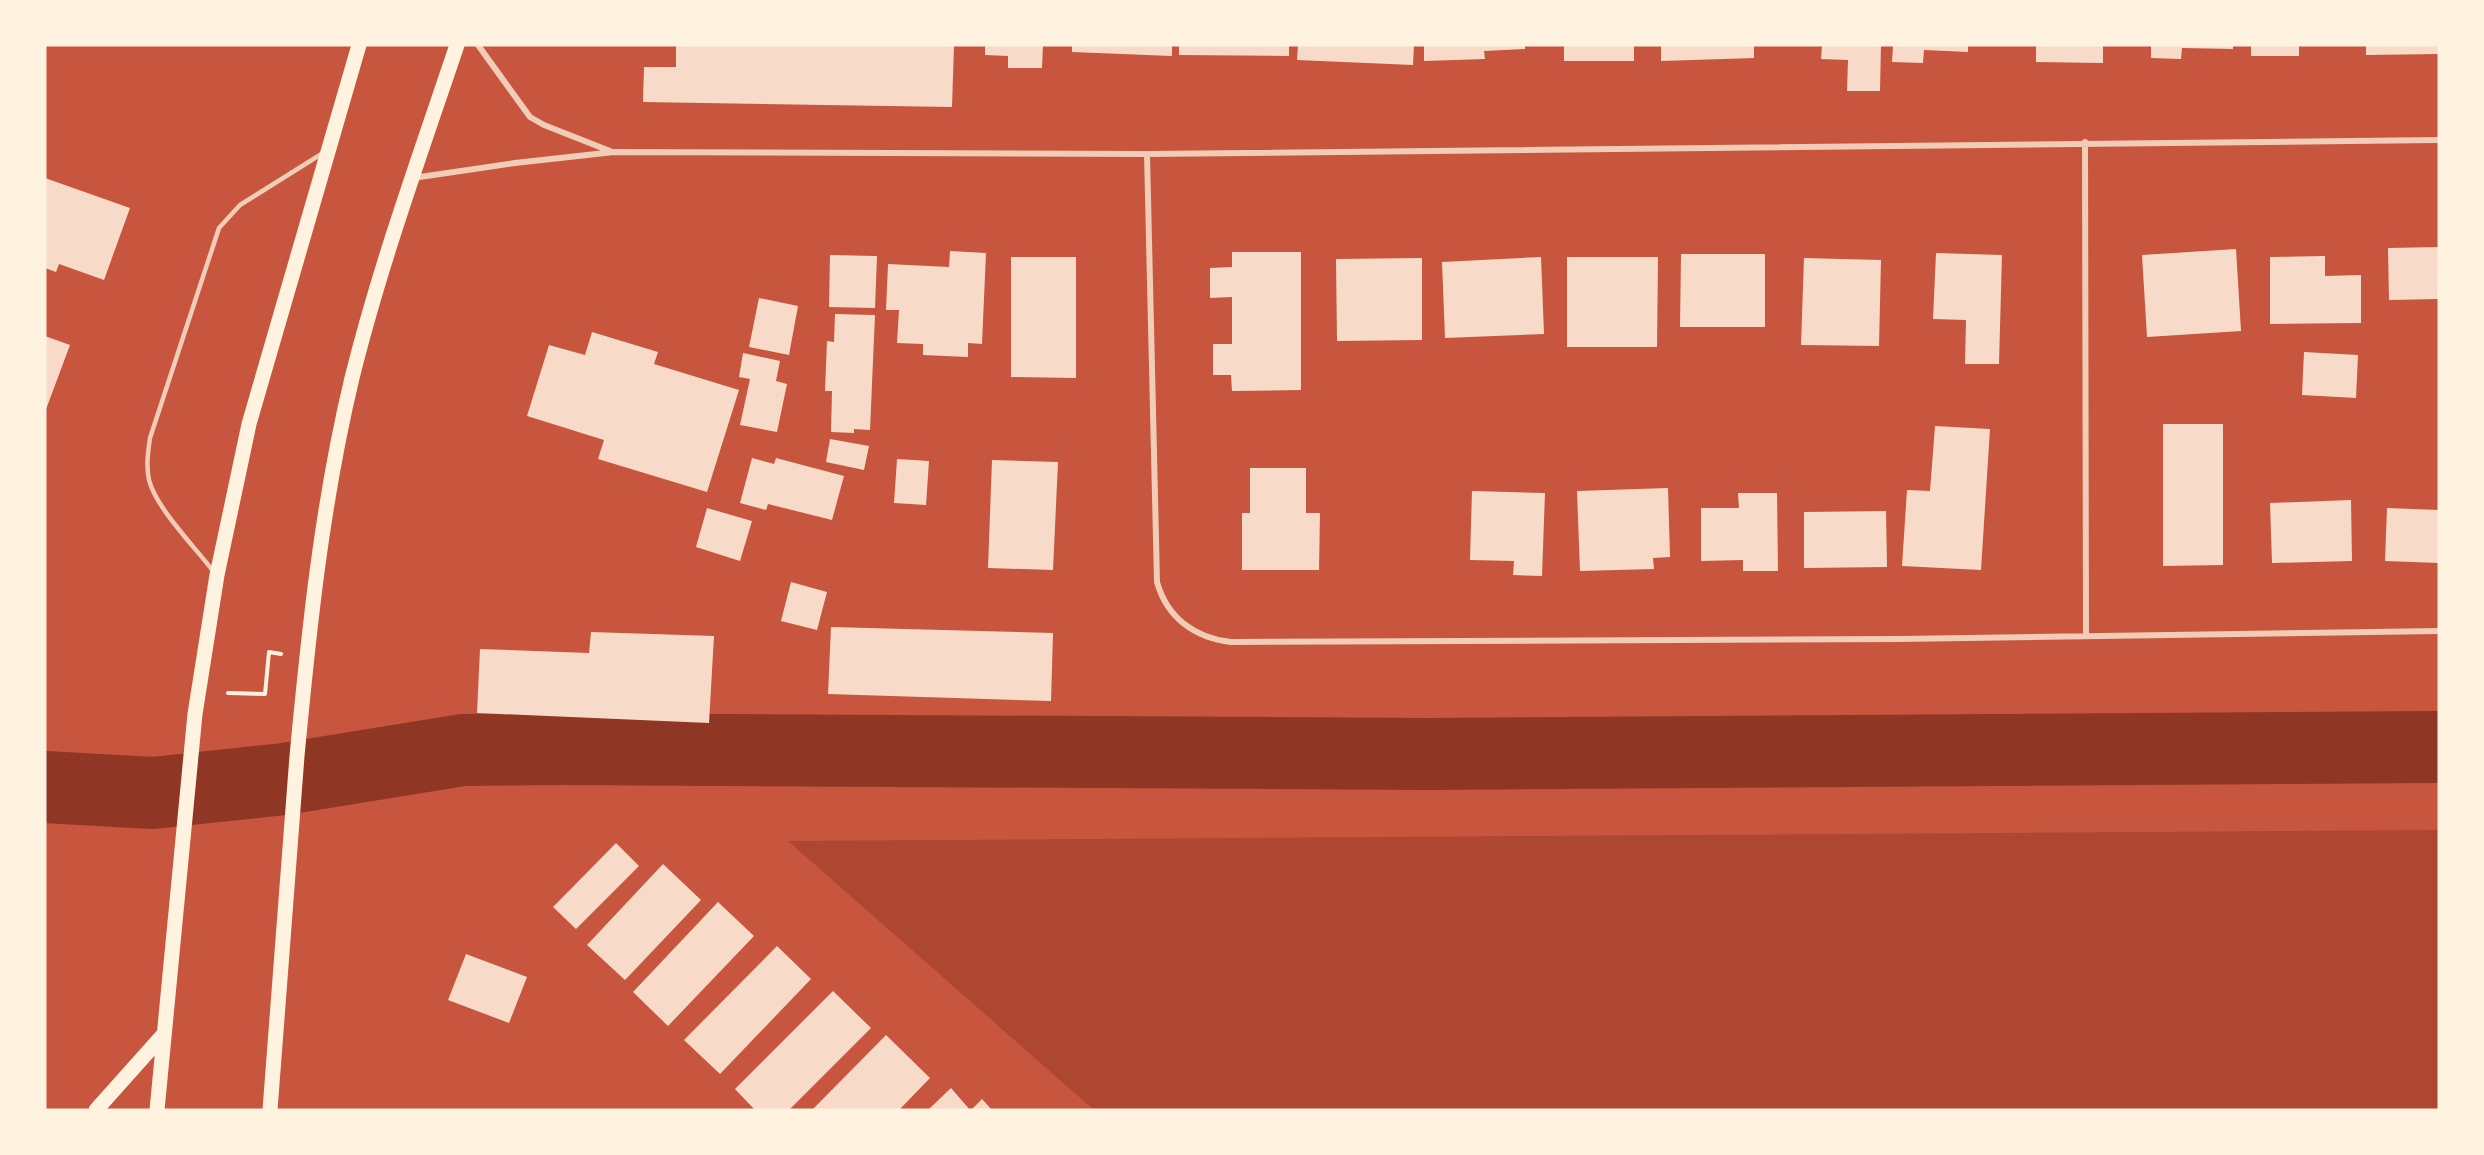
<svg xmlns="http://www.w3.org/2000/svg" width="2484" height="1155" viewBox="0 0 2484 1155" font-family="Overpass,sans-serif">
<style>
.green{fill:#ae4732}
.lines{fill:none;stroke-linecap:round;stroke-linejoin:round}
.river{stroke:#8f3625;stroke-width:72}
.building{fill:#f7dbc8}
.path{stroke:#fff3e0;stroke-width:4}
.service{stroke:#f1ccb7;stroke-width:4.5}
.minor{stroke:#f1ccb7;stroke-width:6}
.primary{stroke:#fff3e0;stroke-width:15}
</style>
<rect width="100%" height="100%" fill="#c8553d"/>
<path class="green" d="M2439,830V1110H1094L788,841Z"/>
<g class="lines">
<path class="river" d="M45,787L153,793L284,779L463,750L562,749L1428,754L2439,747"/>
</g>
<path class="building" d="M676,45H954L952,107L643,102L644,67H676Z
M985,45H1043L1042,68H1008V56L985,55Z
M1072,45H1172V56L1072,52Z
M1179,45H1289V56L1179,55Z
M1298,45H1414L1413,65L1297,60Z
M1424,45H1525V49L1484,51L1485,59L1424,61Z
M1564,45H1634V61H1564Z
M1661,45H1754V58L1661,61Z
M1822,45H1881L1880,91H1847L1848,60L1821,59Z
M1893,45H1968V52L1924,50L1923,63L1892,62Z
M2036,45H2103V63L2036,62Z
M2151,45H2233V49L2182,48L2181,59L2151,58Z
M2251,45H2299V56H2251Z
M2366,45H2439V54L2366,55Z
M45,178L130,208L104,280L59,264L56,272L45,268Z
M2439,247V299L2389,300L2388,248Z
M2236,249L2241,331L2147,337L2142,255Z
M950,251L986,253L982,344L968,343V357L923,355V344L897,343L899,310H886L888,264L949,267Z
M1232,252H1301V390L1232,391L1231,375H1213V344H1232V297L1210,298V268L1232,267Z
M1936,253L2002,255L1999,364H1965L1966,320L1933,319Z
M1681,254H1765V327H1680Z
M830,255L877,256L875,308L829,307Z
M2325,256V276L2361,275V323L2270,324V257Z
M1011,257H1076V378L1011,377Z
M1541,257L1544,334L1445,338L1442,262Z
M1567,257H1658L1657,347H1567Z
M1422,258V340L1337,341L1336,259Z
M1804,258L1881,260L1879,346L1801,345Z
M759,298L798,306L789,355L749,347Z
M835,314L875,315L870,430L854,429V433L831,432L832,391H825L827,341L834,342Z
M592,332L658,352L654,364L739,390L707,492L598,459L604,440L527,416L549,345L585,355Z
M45,336L70,345L45,412Z
M2304,352L2358,355L2356,398L2302,395Z
M743,353L780,361L776,381L787,384L777,432L740,425L750,379L739,377Z
M2163,424H2223V565L2163,566Z
M1935,426L1990,429L1981,570L1902,566L1907,490L1930,491Z
M830,439L869,446L864,470L826,462Z
M752,458L774,464L776,458L844,476L832,520L768,504L766,510L740,503Z
M897,459L929,461L926,505L894,503Z
M992,460L1058,462L1053,570L988,568Z
M1250,468H1306V513H1320L1319,570H1242V513H1250Z
M1668,488L1670,557L1653,558L1654,569L1580,571L1577,491Z
M1472,491L1545,493L1542,576L1513,575L1514,561L1470,560Z
M1738,493H1777L1778,571H1743V560L1701,561V508H1739Z
M2351,500L2352,561L2272,563L2270,503Z
M707,508L752,521L740,561L696,547Z
M2387,508L2439,510V563L2385,561Z
M1886,511L1887,567L1804,568V512Z
M791,582L827,592L817,630L781,621Z
M831,627L1053,633L1051,701L828,694Z
M591,632L714,636L709,723L477,713L480,649L589,653Z
M616,843L639,866L576,929L553,907Z
M663,864L701,900L625,980L587,945Z
M718,902L754,936L668,1026L633,992Z
M777,946L811,979L720,1074L684,1040Z
M466,954L527,977L509,1023L448,1000Z
M833,991L871,1028L789,1110H755L735,1089Z
M886,1035L930,1078L899,1110H812Z
M951,1088L970,1110H928Z
M982,1099L992,1110H971Z"/>
<g class="lines">
<path class="path" d="M228,693L265,694L269,652L281,654"/>
<path class="service" d="M213,571C195,547 156,508 149,480C146,466 148,452 150,438L219,228L240,205L323,153"/>
<path class="minor" d="M478,45L530,117L544,125L610,151
M2085,142L2086,636
M1147,154L1157,582C1167,618 1195,638 1231,642L1899,639L2439,631
M413,178L515,163L614,152L1147,154L2439,140"/>
<path class="primary" d="M96,1110L163,1035
M157,1110L195,714L217,575L249,424L359,45
M270,1110C278,992 287,874 297,756C309,629 322,503 352,378C380,265 420,155 457,45"/>
</g>
<rect width="2484" height="1155" fill="none" stroke="#fff3e0" stroke-width="93"/>
</svg>
